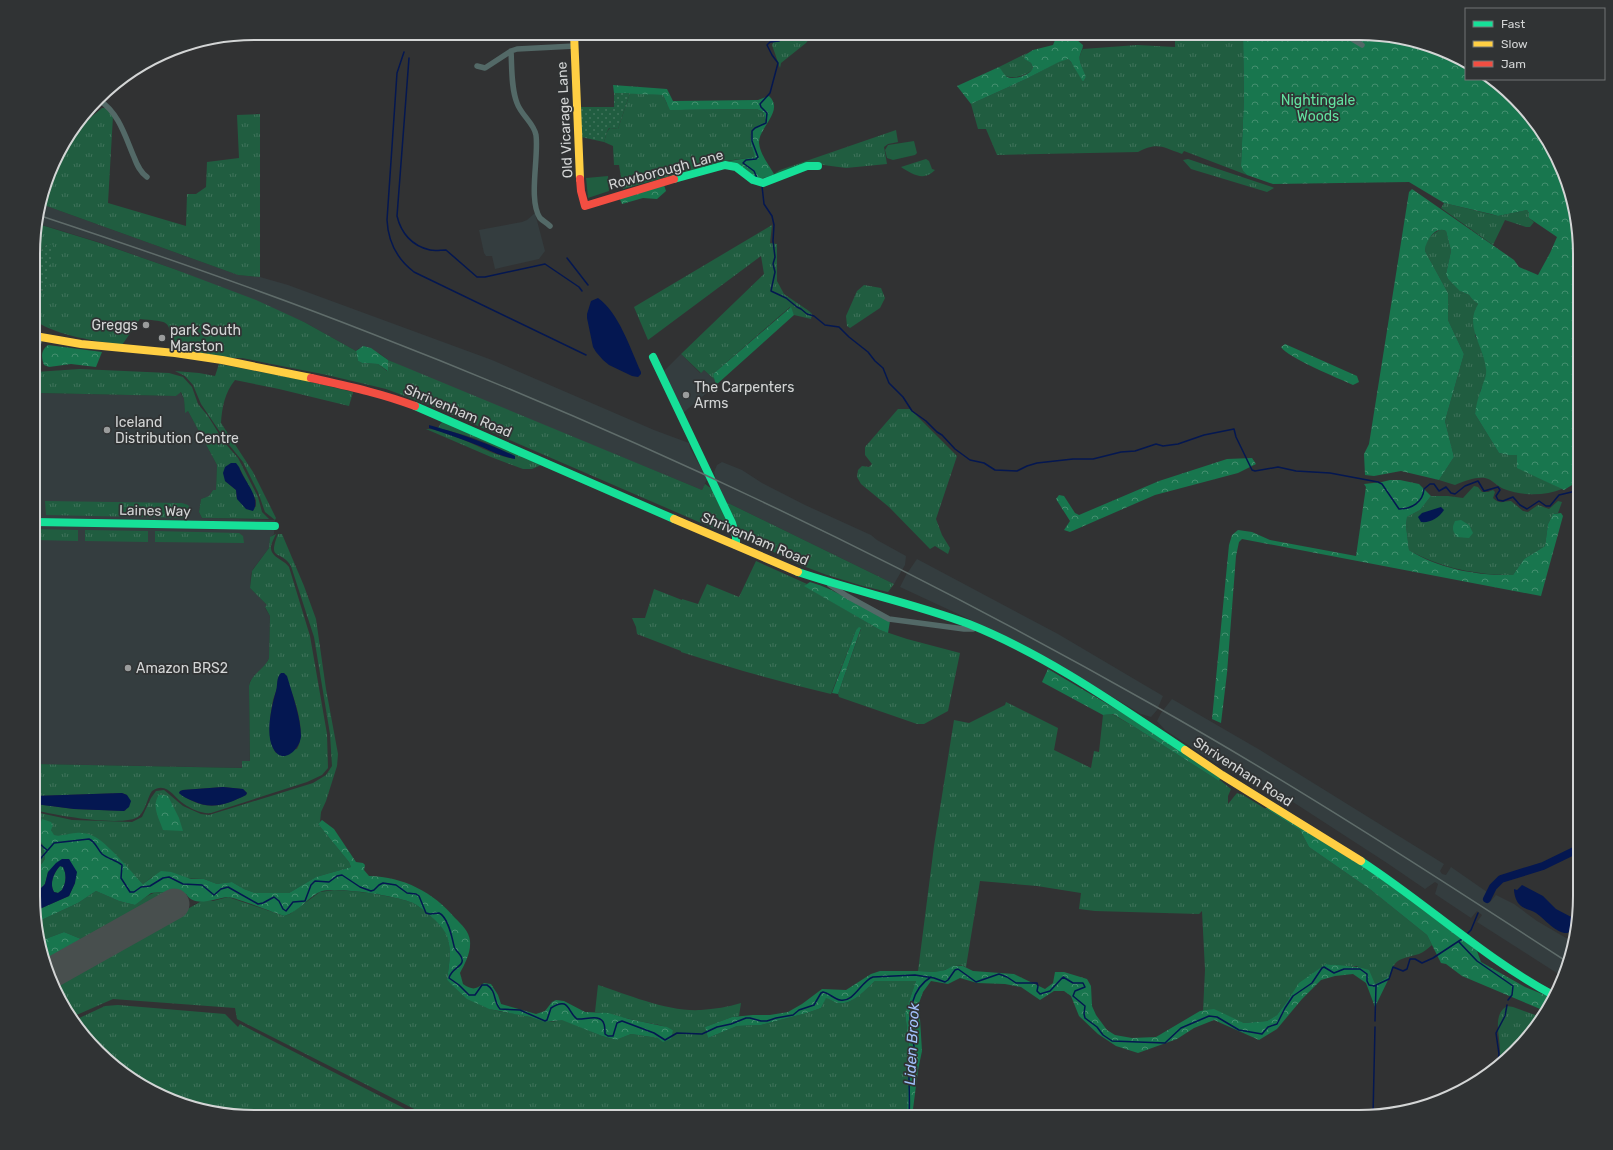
<svg xmlns="http://www.w3.org/2000/svg" width="1613" height="1150" viewBox="0 0 1613 1150" font-family="Rubik,sans-serif">
<style>
.built{fill:#343d3f}
.grass{fill:url(#grass-tufts);fill-rule:evenodd}
.forest{fill:url(#forest-crowns)}
.garden{fill:url(#garden-dots)}
.pitch{fill:#205d40}
.water{fill:#041751;fill-rule:evenodd}
.lines{fill:none;stroke-linecap:round;stroke-linejoin:round}
.stream{stroke:#041751;stroke-width:1.5}
.river{stroke:#041751;stroke-width:8}
.runway{stroke:#484f4e;stroke-width:31}
.street{stroke:#536967;stroke-width:5.5}
.fast{stroke:#16e098;stroke-width:8}
.slow{stroke:#ffcf43;stroke-width:8}
.jam{stroke:#f24e42;stroke-width:8}
.rail{stroke:#5f6c6a;stroke-width:1.5}
.poi-dot{fill:#9a9c9c;stroke:#303334;stroke-width:1.5}
.labels{text-anchor:middle;dominant-baseline:central;stroke-width:3.5;stroke-linejoin:round;paint-order:stroke}
.park-label{font-size:14px;fill:#61e19f;stroke:#303334}
.street-label{font-size:14px;fill:#d3d5d5;stroke:#303334}
.poi-label{font-size:14px;fill:#d3d5d5;stroke:#303334;text-anchor:start}
.water-label{font-size:15px;font-style:italic;fill:#a2c1fb;stroke:#303334}
.rim{fill:none;stroke:#d3d5d5;stroke-width:2}
</style>
<defs>
<pattern id="grass-tufts" width="24" height="20" patternUnits="userSpaceOnUse"><rect width="24" height="20" fill="#205d40"/><path d="M3 7l-1-3M5 7V3M7 7l1-3M15 17l-1-3M17 17v-4M19 17l1-3" fill="none" stroke="#40735b"/></pattern>
<pattern id="forest-crowns" width="20" height="18" patternUnits="userSpaceOnUse"><rect width="20" height="18" fill="#18764e"/><path d="M2 6a3 3 0 1 1 6 0M12 15a3 3 0 1 1 6 0" fill="none" stroke="#448f6f"/></pattern>
<pattern id="garden-dots" width="8" height="8" patternUnits="userSpaceOnUse"><rect width="8" height="8" fill="#205d40"/><path d="M2 2h.1M6 6h.1" fill="none" stroke="#40735b" stroke-width="1.8" stroke-linecap="round"/></pattern>
</defs>
<rect width="100%" height="100%" fill="#313233"/>
<path class="built" d="M41,204L238,275L260,277L288,285L492,360L654,430L689,443L690,448L707,479L702,490L418,374L388,360L379,353L359,348L356,351L304,322L174,269L98,242L36,223Z
M535,213L545,251L539,259L495,269L492,256H486L484,253L479,230L522,222L527,220Z
M681,354L700,373L704,370L715,380L716,385L683,413L664,371Z
M180,392L184,399L185,412L188,411L217,465L216,490H213L209,496L201,499L199,512L202,518L275,520L274,534L270,538L269,548L253,569L251,574L250,588L267,605L265,608L270,616L269,658L266,664L250,681L249,686L250,768L35,764V515L37,509H36L39,393L176,396Z
M722,462L742,470L762,483L805,505L871,535L877,540L906,556L905,565L894,584L726,502L717,483L714,472L717,465Z
M917,559L1058,634L1163,696L1157,710L1151,717L1141,714L1101,690L971,620L900,587L906,575Z
M1172,699L1260,750L1444,864L1440,871L1442,874L1446,875L1451,867L1487,892L1484,898L1490,902L1496,895L1514,904L1537,921L1573,942L1568,967L1563,977L1477,922L1482,915L1477,911L1471,918L1435,894L1438,884L1435,882L1425,889L1387,863L1293,802L1221,760L1217,764L1165,730L1157,721L1161,713Z"/>
<path class="grass" d="M778,33H814L806,43L781,63L780,68L772,45Z
M1175,33H1243L1244,98L1241,166L1243,171L1247,175L1184,151L1182,154C1162,147 1158,142 1138,152L997,155L986,129H978L971,104L1026,79L1064,59H1068L1075,67L1083,82L1086,77C1082,67 1076,59 1083,49L1137,45L1175,47Z
M1027,53L1025,55L1024,59L1031,63L1033,69C1026,76 1014,79 1005,76L999,67Z
M630,93L663,95L667,104L684,110L757,109L763,112L766,121L751,133L750,138L756,157L725,161L623,189L619,165H614L613,146L604,142L607,132L610,128L618,129Z
M102,108H107L113,116L108,203L186,226L187,194H196L206,187L207,162L239,158L237,115L260,114V277L238,275L41,204L56,156L77,129Z
M896,130L898,142L888,144L884,147L887,164L846,168L816,164L774,174L780,170Z
M926,159L929,161L932,169L935,170C924,182 912,174 901,167Z
M1188,159L1272,187L1274,188L1267,192L1191,169L1183,160Z
M1444,203L1498,216L1527,210L1529,213V218L1534,222L1530,227H1526L1505,220L1493,245L1441,208Z
M35,223L100,243L174,269L256,300L304,322L356,351L358,361L362,363L378,364L387,371L388,360L702,490L705,484L712,489L728,522L729,530L715,529L434,407L386,389L327,375L242,358H231L170,348C172,318 167,322 140,319L122,345C93,340 61,337 35,321V290L45,291L47,244L39,253H35Z
M772,225L770,243L777,244V281L784,294L809,311L812,314L811,319L794,315L790,307L713,374L715,380L704,370L701,373L681,354L764,274L761,256L648,340L634,307Z
M1441,229L1446,231L1451,251L1446,274L1448,279L1462,292L1469,295L1472,299L1478,304L1475,310V336L1479,343L1484,356L1487,371L1486,378L1481,389L1475,414L1499,453L1508,455H1518L1544,480L1562,489C1545,496 1522,496 1504,489C1498,487 1492,479 1485,478C1475,477 1465,481 1455,485L1439,480L1454,457L1445,421L1464,354L1448,320V293L1425,251C1425,239 1431,235 1441,229Z
M864,285L881,288L885,298L880,308L850,328L847,326L846,316L857,291Z
M219,364L298,379L353,392L349,406L279,389L235,380C225,392 222,407 221,423L253,472L276,518L275,520L265,512L258,492L243,462L226,441L201,404L193,385L185,376L175,371L199,373L215,376Z
M80,369L169,373L183,377L192,387L198,404L208,416L224,442L238,458L258,497L262,512L269,519L202,518L199,512L201,499L209,496L213,490H216L217,465L188,411L185,413L184,399L181,392L176,396L39,393L36,508L37,509L35,515V372ZM239,467L256,500V507L237,499L236,490L225,481Z
M898,409H910L957,456L936,519L942,535L950,548L948,554L935,546L930,549L889,507L861,484L857,477L858,470L862,466L869,467L872,464L865,455V447Z
M443,420L541,465L532,469H523L491,457L426,429C442,428 478,447 493,453C499,456 507,457 514,459C493,442 463,434 438,428Z
M1474,486L1478,487L1482,492H1488L1493,490L1495,492L1493,498C1500,505 1503,501 1511,501L1523,511L1528,512L1538,505L1549,509L1558,501L1562,502L1558,513L1553,514L1548,524L1545,546L1524,559L1513,575C1477,575 1440,568 1409,550L1406,526L1407,517L1420,510L1431,496H1448L1463,498Z
M45,501L182,503L188,505L191,509L188,518L46,515Z
M726,502L894,584L888,592L863,586L827,575L798,564L749,540L742,535Z
M35,529L78,530V541L35,540Z
M85,530L148,531V542L85,541Z
M155,531L239,533L243,536L244,543L155,542Z
M276,534C274,538 272,542 271,546C270,558 284,559 289,567L310,636L327,734L328,768L322,775L307,782L211,813C202,814 191,809 184,804C173,797 167,781 152,791C147,798 146,810 139,816C126,828 53,815 35,810V804L74,809L124,811L126,810L127,795L122,793L35,796V764L242,768V761H250L249,686C251,674 265,669 269,658L270,616L265,607L267,605L250,588L252,571L269,548L270,537ZM281,673H284C292,692 308,730 297,749L276,753C266,739 270,716 273,700C274,696 276,692 277,688C278,682 277,677 281,673ZM223,787L243,789L247,793L246,795C219,808 205,811 179,793L182,790Z
M278,534H282L304,586L316,619L326,689L338,754L337,766L326,801L321,812L320,822L318,824L349,862L351,867L316,877L289,893H255L244,889L232,882L217,884L204,879L152,877L143,884L101,842L68,834L62,836L53,835L51,830L41,822L35,828V833L43,845L45,859L35,873V812L72,820L132,822L142,817L151,798L156,791L164,790L183,806L201,814L209,815L313,783L326,775L332,766L330,734L314,637L291,566C281,549 267,562 278,534Z
M756,561L807,584L805,586L880,630L907,639L960,653L948,711L924,724H917L839,697L838,694L861,629L856,630L831,694C781,682 731,668 681,652V651L637,634L636,627L632,618H645L654,589L682,600V599L698,604L707,584L739,597Z
M1006,702L1058,728L1054,750L1091,768L1094,751L1099,752L1103,715L1112,714L1133,726L1219,781L1220,780L1231,789L1228,796V804L1237,793L1243,795L1300,830L1309,847L1371,890L1427,935L1432,945C1428,948 1424,952 1419,954C1403,959 1394,957 1390,976L1375,984L1357,966H1340L1326,964L1288,1000L1277,1015L1267,1021L1244,1023L1214,1010L1203,1011L1205,970L1202,911L1199,914L1095,911L1079,909L1081,893L1037,886L980,881L966,967C955,962 946,972 935,972C929,972 923,971 918,971L934,846L954,720L969,723L1005,705Z
M334,890C356,891 392,895 413,903C421,907 441,924 445,931C453,946 449,965 447,980C460,990 474,1004 490,1009C503,1013 517,1013 529,1017C543,1020 547,1025 562,1019L602,1036L616,1040L631,1034L658,1038L673,1030C660,1023 644,1023 630,1019C618,1017 608,1013 595,1012L598,985C629,995 668,1012 701,1010C714,1009 728,1007 741,1003L739,1016L732,1017L705,1027L708,1038L737,1026L761,1025L807,1013L821,1008L826,997C830,999 833,1002 837,1003C852,1006 865,990 875,981H916L905,1013L909,1044L907,1109L905,1117H430L237,1019L235,1008L113,999L72,1017L62,1006L55,983L200,902L207,900L213,901L228,897L284,916L290,914L320,892Z
M96,891L119,901L135,905C153,891 154,891 176,893L86,941L64,932L40,941L35,923L78,903Z
M179,895L184,899L186,905L183,909L54,980L49,967Z
M118,1005L225,1014L238,1027L240,1024L421,1117H240L183,1105L119,1071L75,1020L105,1006Z
M1507,1006L1513,1007L1541,1017L1534,1031L1499,1066C1499,1061 1500,1055 1500,1050C1500,1036 1492,1015 1507,1006Z"/>
<path class="forest" d="M1058,33H1075L1077,40L1083,45C1083,49 1081,51 1080,55C1078,62 1084,70 1086,77L1083,82L1071,62L1068,59L1059,62L1026,79L971,104L957,86L999,67C1002,70 1004,75 1007,77C1015,80 1030,75 1033,68L1031,63L1024,59L1025,55L1033,50L1053,45Z
M1243,33H1373L1443,50L1466,63V79H1494L1525,108L1557,156L1580,240V480L1564,490L1517,468V455H1508L1499,453L1475,414C1476,406 1478,397 1481,390C1483,382 1487,377 1486,369C1484,346 1464,327 1478,304L1472,299L1469,295L1460,291L1448,279L1446,274L1451,251L1446,231C1435,225 1425,242 1425,251L1448,293V320L1464,354L1445,421L1454,457L1439,480L1401,471L1374,476L1365,475L1364,454L1369,444L1409,192L1412,189L1514,260L1519,267L1538,275L1550,253L1557,237L1529,218V213L1527,210L1498,216L1491,214L1444,203L1409,182L1273,184L1247,175L1243,171L1241,166L1244,98Z
M613,85L667,89L673,101L758,100L769,96C785,111 758,128 759,143C760,154 769,165 774,174C770,176 764,179 759,178C751,177 738,165 729,161L755,157C753,148 746,136 755,128C758,125 763,124 766,121L763,112L757,109L670,110L663,95L614,93Z
M664,185L666,191L657,199L643,198L622,204L619,197Z
M791,307L794,315L716,385L713,374Z
M1285,344L1357,376L1359,382L1353,385C1338,378 1288,358 1281,347Z
M48,345L102,352L96,367L71,364L49,367L44,365C41,357 41,350 48,345Z
M363,346L371,348L388,360V371L378,364L362,363L358,361L356,351Z
M1252,458L1256,464L1238,473L1155,495L1070,532L1064,530L1070,521L1056,499L1059,495L1064,496L1075,513L1079,515L1159,481L1227,459Z
M1390,480H1400L1419,484L1431,496L1420,510L1407,517L1406,526L1409,550C1439,569 1478,576 1513,575L1524,559L1545,546L1548,524L1553,514L1561,513L1563,516L1541,596L1242,539L1239,542L1236,556L1227,673L1221,723L1212,719L1229,545L1232,535L1238,530L1252,532L1270,540L1356,556L1366,487L1364,484L1382,482Z
M1461,520L1469,525L1473,533L1469,538L1457,537C1452,530 1452,528 1455,521Z
M810,582C839,590 862,609 890,621L888,633L880,630L804,586Z
M859,627L861,628L838,694L832,693L856,630Z
M1048,669L1126,715L1221,777L1219,781L1133,726L1113,714L1103,715L1042,682Z
M159,795H163L168,796L179,818L183,831L163,830C159,818 151,806 159,795Z
M1265,808H1269L1389,883L1477,951L1481,962L1525,987L1552,998L1545,1011L1462,976L1446,964L1441,963L1427,935L1371,890L1309,847L1300,830Z
M42,819L51,822L53,825L51,830L54,835C63,837 71,832 81,833C85,833 90,834 93,836C106,841 132,873 143,884L161,871L171,872L191,879H204L217,884L232,882L244,889L255,893H289L316,877L351,867L349,862L318,824L322,820L334,829L356,862L363,863L365,865L364,870L369,876C404,877 433,892 455,918C462,925 469,931 470,941C471,953 465,963 460,973L463,984C472,990 476,990 484,983L491,984L498,995L501,1004L536,1014L545,1011L552,1002L556,1000L564,1001L585,1012L608,1013L629,1019L667,1027L673,1030L671,1039L663,1042L658,1038L631,1034L616,1040L602,1036L562,1020L545,1022L530,1017L489,1009L467,999L447,980C449,965 453,946 445,932C441,924 421,907 413,903C397,896 339,887 322,891C310,895 299,912 284,916C275,913 232,896 227,897C213,899 195,908 186,894L160,892L151,893L135,905L119,901L96,891L78,903L35,923V911L69,896L75,883L69,859L48,872L45,884L35,894V873L45,859L43,845L35,834V828L41,822Z
M60,866L63,867C67,875 66,883 62,890L58,893L54,892C49,884 54,872 60,866Z
M64,932L86,941L48,963L40,941Z
M1326,964C1341,966 1354,965 1369,970L1375,984L1390,976L1375,1007L1366,983L1353,974L1335,976L1321,980L1302,999L1277,1029L1259,1040L1214,1020L1194,1028L1177,1039L1138,1053L1116,1046L1098,1034L1079,1016L1071,996L1064,991H1054L1040,1000L1021,987L1005,984L977,983L960,978L948,984L931,981L923,992L919,1003L922,1051L918,1070L912,1117H905L907,1109L909,1044L905,1013L916,981H875C865,990 852,1006 837,1003C833,1002 830,999 826,998L821,1008L807,1013L761,1025L737,1026L708,1038L705,1027L732,1017L753,1015H770L788,1012L802,1004L822,989L846,990L871,974L880,971H918L935,972L945,970L953,966H963L973,971L1014,974L1045,989L1053,983L1055,972H1064L1087,979L1091,986L1092,1006L1096,1015L1107,1030L1115,1035L1132,1038L1156,1037L1200,1011L1214,1009L1244,1023L1267,1021L1277,1015L1288,1000L1299,983Z"/>
<path class="garden" d="M614,93H630L618,129L609,128L607,132L604,142L581,137V107H614Z
M47,244L54,245L45,291L35,290V253H39Z"/>
<path class="pitch" d="M914,141L917,153L915,155L893,160L887,158L885,150L888,145Z
M608,176L609,191L588,198L586,178Z"/>
<path class="water" d="M598,298C619,313 630,348 641,372V374L638,377L632,376L609,365L603,360L596,352L593,347L587,318V314L591,301Z
M429,425C459,433 487,443 515,456V459C503,457 493,452 482,447C465,440 447,434 429,428Z
M231,463H236L239,467C243,480 262,498 253,511L246,509L237,499L236,490L225,481L223,473L225,467Z
M1441,507L1444,510C1439,518 1430,523 1421,522L1418,517L1422,513Z
M281,673H284L287,676C292,693 301,719 301,736C300,750 282,766 273,748C265,734 272,705 276,691C278,684 276,678 281,673Z
M223,787L243,789L247,793L246,795C228,804 212,810 193,801C188,799 183,797 179,793L180,791L183,790Z
M122,793L127,795L131,801L129,807L124,811L74,809L35,804V796Z
M62,859H69L77,872L75,883L69,896L35,911V894L45,884L48,872L56,863ZM60,866L63,867C67,875 66,883 62,890L58,893L54,892C49,884 54,872 60,866Z
M1522,885L1543,896L1556,909L1575,919V922L1568,933C1556,934 1545,919 1536,913C1531,910 1523,909 1519,904C1516,901 1514,894 1514,889L1517,890Z"/>
<g class="lines">
<path class="stream" d="M404,52L397,73L387,220C388,241 397,259 414,272L586,355
M409,58L397,216C401,233 412,246 430,250C435,251 441,250 446,250L477,277H485L545,264L579,287L582,291
M757,178L754,171L743,163L746,160L756,159L758,157L752,141V131L755,128L766,123L767,113L761,107L760,104L770,93L778,63L772,55L767,45L770,42L779,41L781,33
M762,186L764,204L772,216L774,225L773,241L775,257L773,264L775,272L771,291L786,298L797,307L801,309L807,314L814,316L825,325L839,327L849,337L868,352L875,361L883,368L889,383L903,397L912,411L926,421L937,432L942,435L955,449L970,460L984,463L995,470L1017,471L1027,466L1037,463L1073,459H1093L1121,452L1135,451L1156,444L1163,446L1178,444L1204,435L1234,429L1236,437L1252,470L1255,471L1278,467L1296,471L1330,473L1378,482L1382,484L1399,509C1412,509 1423,502 1424,489L1430,484H1434L1439,491L1446,487L1451,493L1455,494L1465,486L1478,481L1484,491L1498,487L1500,490L1496,496L1498,500L1503,501L1513,497L1520,505L1527,509L1539,501L1546,506H1550L1559,495L1580,490
M567,258L588,285
M35,840L47,850
M35,865L54,843L89,839C96,842 97,849 102,854C108,859 116,860 122,865L121,878L130,892H134L141,887L150,886L163,878L169,877L183,884L202,885L214,895L221,889L228,887L258,904L263,903L274,897L279,901L283,909L286,911L293,902L305,901L311,885L315,881L329,882L337,876L342,875L360,887L371,891L374,890L379,885L383,883L396,885L407,893L416,894L419,896L426,913L430,914L439,913C448,917 452,937 454,946C455,952 464,955 462,962C461,967 451,969 449,978L459,985L469,995H475L482,985H487C497,991 493,1002 500,1009L520,1010L545,1021L547,1020L551,1008C570,996 567,1012 577,1019C585,1020 601,1013 604,1024C605,1027 605,1031 605,1034L608,1036H613L617,1023L622,1021L654,1033L665,1040L677,1033L702,1034L717,1027L731,1024L746,1018H750L761,1021H767L776,1018L793,1015L799,1010L814,1005L821,993L823,992C829,993 834,999 840,1000C854,1003 861,981 873,977L915,975L934,978L945,982L948,980L955,970L958,969L976,982L999,974L1007,977L1016,983H1037L1038,986L1037,991L1040,994L1050,991L1063,977L1073,983H1083L1085,987L1075,991L1073,996L1085,1006L1084,1014L1085,1018L1097,1027L1103,1035L1112,1041L1165,1043L1181,1028L1209,1016L1217,1017L1239,1030L1262,1034L1268,1027L1277,1024L1285,1008L1293,996L1312,983L1322,968L1324,967L1334,973L1344,969H1360L1367,974V981L1369,985L1374,986L1389,979L1393,967L1403,971L1407,969L1410,959H1415L1422,963L1433,958L1462,939
M1468,933L1471,930L1478,913
M1459,942L1477,961L1513,986L1512,995L1508,1000
M1375,1021L1376,986
M1497,1068L1499,1054L1496,1033L1505,1016L1507,1005
M1373,1115L1375,1027
M909,1117C910,1103 909,1090 909,1077C910,1067 914,1059 914,1050C915,1045 912,1040 911,1035C908,1014 911,989 931,977"/>
<path class="river" d="M1487,899L1493,887L1501,879L1543,866L1580,848"/>
<path class="runway" d="M51,973L174,904"/>
<path class="street" d="M1342,33L1362,45
M511,51C512,68 511,88 517,103C521,115 534,123 536,135C539,157 528,200 540,218C543,221 547,223 550,226
M477,66L485,68L511,51L517,49L575,46
M99,100C119,113 125,136 134,157C137,165 140,172 147,177
M38,330L39,342
M830,585L847,596L889,619L964,629H973"/>
<path class="fast" d="M674,179L725,165L736,167L753,180L763,183L807,166H818
M653,357L732,523L736,536V545
M415,406L674,519
M35,522L275,526
M798,572C854,591 913,603 969,624C1046,655 1116,704 1185,750
M1361,861C1427,904 1484,958 1553,995"/>
<path class="slow" d="M574,33L580,179
M35,336L81,344L175,353L222,360L311,378
M674,519L798,572
M1185,750L1222,775L1361,861"/>
<path class="jam" d="M580,179L581,191L585,206L674,179
M311,378C347,386 381,393 415,406"/>
<path class="rail" d="M38,215C150,252 261,290 370,333C639,437 901,562 1153,705C1295,785 1432,874 1569,963"/>
</g>
<g class="poi-dot">
<circle cx="146" cy="325" r="4"/>
<circle cx="162" cy="338" r="4"/>
<circle cx="686" cy="395" r="4"/>
<circle cx="107" cy="430" r="4"/>
<circle cx="128" cy="668" r="4"/>
</g>
<g class="labels">
<g class="park-label">
<text x="1318" y="100">Nightingale<tspan x="1318" dy="16">Woods</tspan></text>
</g>
<g class="street-label">
<text transform="translate(565 120) rotate(-93)">Old Vicarage Lane</text>
<text transform="translate(666 170) rotate(-15)">Rowborough Lane</text>
<text transform="translate(458 411) rotate(23)">Shrivenham Road</text>
<text transform="translate(155 511) rotate(1)">Laines Way</text>
<text transform="translate(755 539) rotate(23)">Shrivenham Road</text>
<text transform="translate(1243 772) rotate(33)">Shrivenham Road</text>
</g>
<g class="poi-label">
<text x="138" y="325" text-anchor="end">Greggs</text>
<text x="170" y="330">park South<tspan x="170" dy="16">Marston</tspan></text>
<text x="694" y="387">The Carpenters<tspan x="694" dy="16">Arms</tspan></text>
<text x="115" y="422">Iceland<tspan x="115" dy="16">Distribution Centre</tspan></text>
<text x="136" y="668">Amazon BRS2</text>
</g>
<g class="water-label">
<text transform="translate(912 1044) rotate(-87)">Liden Brook</text>
</g>
</g>
<path d="M0 0H1613V1150H0ZM254 40H1359A214 214 0 0 1 1573 254V896A214 214 0 0 1 1359 1110H254A214 214 0 0 1 40 896V254A214 214 0 0 1 254 40Z" fill="#303334" fill-rule="evenodd"/>
<path class="rim" d="M254 40H1359A214 214 0 0 1 1573 254V896A214 214 0 0 1 1359 1110H254A214 214 0 0 1 40 896V254A214 214 0 0 1 254 40Z"/>
<rect x="1465" y="8" width="140" height="72" fill="#303334" stroke="#717474"/>
<rect x="1473" y="21" width="20" height="6" fill="#16e098" stroke="#717474"/>
<text x="1501" y="28" font-size="12" fill="#d3d5d5">Fast</text>
<rect x="1473" y="41" width="20" height="6" fill="#ffcf43" stroke="#717474"/>
<text x="1501" y="48" font-size="12" fill="#d3d5d5">Slow</text>
<rect x="1473" y="61" width="20" height="6" fill="#f24e42" stroke="#717474"/>
<text x="1501" y="68" font-size="12" fill="#d3d5d5">Jam</text>
</svg>
